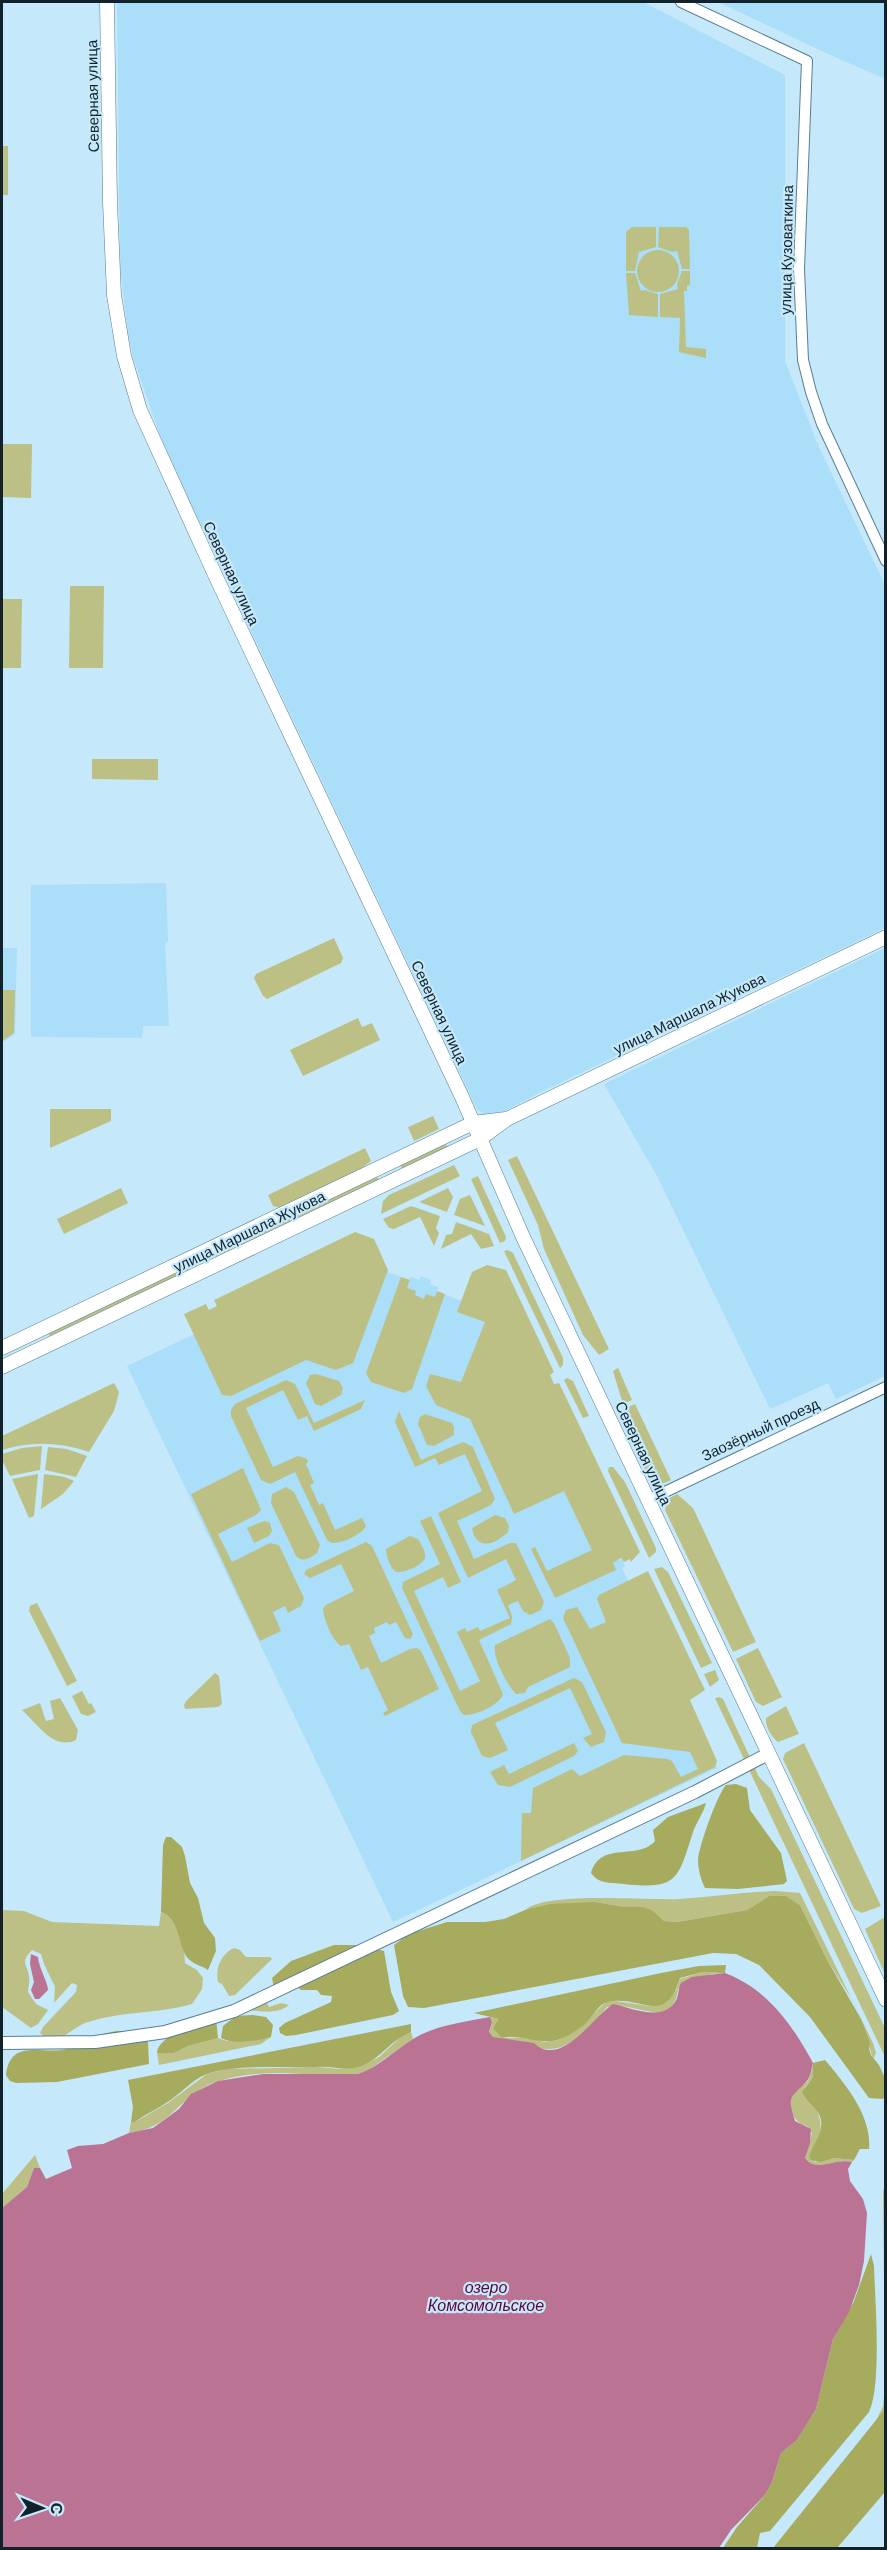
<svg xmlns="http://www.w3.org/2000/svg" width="887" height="2550" viewBox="0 0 887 2550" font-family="Barlow,sans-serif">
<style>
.built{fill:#aadef9}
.green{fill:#bcc084}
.forest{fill:#a6ab5e}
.water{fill:#bb7393}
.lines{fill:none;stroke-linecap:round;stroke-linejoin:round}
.minor-casing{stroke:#567e92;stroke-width:12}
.tertiary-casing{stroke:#567e92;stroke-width:14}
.secondary-casing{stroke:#567e92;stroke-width:15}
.minor{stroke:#fff;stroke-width:10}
.tertiary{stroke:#fff;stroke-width:12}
.secondary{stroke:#fff;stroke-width:14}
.labels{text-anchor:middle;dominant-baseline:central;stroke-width:4.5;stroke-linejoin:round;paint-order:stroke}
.street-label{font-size:15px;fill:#12222b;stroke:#c6e8fb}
.water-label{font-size:16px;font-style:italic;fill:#60053b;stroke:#c6e8fb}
</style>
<rect width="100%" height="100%" fill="#c6e8fb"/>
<path class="built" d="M117,2H643L785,75V361L818,445L885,585V928L543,1091L497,1115L486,1116L477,1109L164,447L134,360L128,335L120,266Z
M718,2H885V79L826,53Z
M166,883L168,941L165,944L169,1026H143L142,1038L31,1037V885Z
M2,948H17L15,1034L2,1043Z
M885,948V1376L836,1399L828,1383L770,1409L657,1176L604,1084Z
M378,1247L388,1272L409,1280L411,1277L419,1280L421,1276L431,1280L430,1284L438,1287L437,1292L471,1304L492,1294L618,1560L622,1559L625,1566L622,1568L717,1768L393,1922L127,1366Z"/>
<path class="green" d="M2,146H8V195H2Z
M632,227H656V247L639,252L635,271H626V232Z
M659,227H686L689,230L690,269H682L677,251L672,252L658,247Z
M637 271a21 21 0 1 1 42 0a21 21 0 1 1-42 0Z
M682,271H690V285L687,286V291H684L686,347L706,349V358L679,352L680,318L660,317V294L678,289L677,284Z
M626,273H635L641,291L645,290L658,294V317L629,315Z
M2,444H32L31,498L2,497Z
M70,586H104L103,668H69Z
M2,599H22L21,668H2Z
M92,759H158V780L92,779Z
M334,938L343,958L341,963L267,999L263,996L254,978L256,974Z
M2,990H15L14,1033L2,1041Z
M358,1018L362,1027L372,1023L380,1040L303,1076L290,1050Z
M50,1109H111V1121L50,1148Z
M433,1116L439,1129L414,1141L408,1127Z
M446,1144L448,1148L403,1170L400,1165Z
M365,1148L371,1161L353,1175L281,1208L273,1206L268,1195Z
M517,1156L609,1349L599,1355L583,1335L544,1249L538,1225L508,1160Z
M454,1165L460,1176L381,1214L383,1201L389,1195Z
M478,1176L506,1237L505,1241L500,1243L471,1179Z
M377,1177L379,1180L50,1336L48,1333Z
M121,1188L128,1203L64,1234L57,1219Z
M448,1188L453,1197L447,1212L419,1202Z
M470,1195L485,1226L454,1215L460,1199Z
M411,1206L440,1216L436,1228L439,1233L434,1246L420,1217L394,1229L389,1228L383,1219Z
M456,1222L489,1234L494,1246L481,1249L471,1234L441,1249L446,1235L452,1234Z
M355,1232L374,1239L388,1270L353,1363L336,1370L306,1360L231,1396L222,1395L184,1314L206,1304L209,1310L217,1306L214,1300Z
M508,1250L513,1253L563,1358V1365L560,1368L504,1251Z
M487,1265L506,1270L554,1372L550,1375L554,1384L559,1383L640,1552L631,1562L630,1559L624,1562L621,1558L613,1563L616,1570L555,1598L531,1549L535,1547L547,1571L592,1550L564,1491L514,1514L470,1419L436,1405L426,1386L430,1374L461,1382L485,1322L457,1312L472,1272Z
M401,1277L410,1280L407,1288L416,1291L415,1295L424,1299L426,1294L435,1297L437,1291L445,1294L412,1389L404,1393L371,1382L366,1373Z
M618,1368L632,1400L623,1404L613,1371Z
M316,1374L339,1381L343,1388L341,1395L321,1406L315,1404L306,1383L310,1375Z
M567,1378L573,1381L589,1416L583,1418L564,1380Z
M286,1380L295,1384L314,1423L365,1400L361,1409L314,1431L307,1416L298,1420L283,1390L246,1408L273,1467L298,1456L307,1459L308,1462L306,1464L314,1483L310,1485L319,1505L323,1503L335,1530L362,1518L366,1526C361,1535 343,1543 332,1543L327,1540L295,1472L270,1484L261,1480L231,1416V1410L235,1404Z
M114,1383L119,1392L114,1411L89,1452C59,1442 32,1441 2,1450V1436Z
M635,1404L671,1480C662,1485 657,1485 649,1478L619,1412Z
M399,1411L421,1460L463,1442L473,1447L495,1499L491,1505L457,1521L474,1559L510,1543H516L544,1602L541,1610L530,1615L523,1611L518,1601L508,1605L512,1617L511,1624L479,1640L503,1694C500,1705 475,1716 464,1715L460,1711L402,1588L403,1582L440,1564L420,1521L431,1516L461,1582L448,1588L443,1577L414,1591L460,1691L480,1681L457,1632L465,1628L467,1632L478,1627L480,1631L510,1618L497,1590L516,1580L506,1559L468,1578L438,1513L482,1491L465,1454L439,1465L435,1458L415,1467L395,1422Z
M425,1414L452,1423L454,1427V1435L434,1446L427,1445L418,1424L420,1417Z
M42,1446L40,1470L10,1476L2,1460V1454L22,1448Z
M48,1447L67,1449L87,1456L76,1477L45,1470Z
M609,1467H613L625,1482L656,1548V1552L649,1558L608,1471Z
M243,1468L261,1510L256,1515L218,1534L232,1562L270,1543L279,1545L304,1598L301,1606L288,1613L285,1606L273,1612L281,1631L260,1641L191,1494Z
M38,1474L34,1516L29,1518L12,1479Z
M44,1474L65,1477L74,1481L63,1494L41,1509Z
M286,1487L294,1492L320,1545L317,1553C310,1558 302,1563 296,1556L271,1503L272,1494Z
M677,1494L693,1508L756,1642L733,1652L665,1510L668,1499Z
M495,1515L505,1518L509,1526L508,1532C495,1545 476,1551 472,1528Z
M264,1521L270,1523L272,1531L269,1536L254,1543L247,1528Z
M410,1536L418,1539C421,1544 426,1551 425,1558C423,1565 402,1575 395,1571C390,1568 386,1555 386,1549Z
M366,1542L372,1546L413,1634L410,1639L405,1638L396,1622L389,1625L387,1622L374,1628L375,1633L369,1636L381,1663L410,1649L417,1648L421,1651L439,1689L385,1716L383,1713L388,1710L368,1667L361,1670L349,1644L341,1646C332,1640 324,1620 323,1609L326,1605L354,1591L341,1564L310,1578L304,1574L306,1570Z
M662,1567L668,1572L712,1663L701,1668L654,1569Z
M648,1571L705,1690L690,1700L717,1761L715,1767L521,1861L522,1813H531L533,1788L572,1769L580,1776L624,1755L668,1759L672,1761L681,1777L698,1769L690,1752L622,1743L563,1618L566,1610L577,1607L590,1629L606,1622L597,1599L599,1595Z
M37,1603L77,1681L67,1686L29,1611L30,1606Z
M550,1619L554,1623L570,1658V1667L528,1687L525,1693L516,1694C507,1685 492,1657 495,1645Z
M758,1648L782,1697L763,1706L756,1702L736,1659Z
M715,1670L719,1680L710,1687L704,1674Z
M215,1673L219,1676L222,1704L218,1707L185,1709L184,1705L186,1701Z
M574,1678L582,1682L606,1732L604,1742L591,1747L583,1738L592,1734L570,1688L495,1723L508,1750L490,1758L482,1756L471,1732L472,1725Z
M82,1691L89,1704L91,1703L96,1712L88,1716L81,1714L72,1696Z
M719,1697L723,1699L759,1777L771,1789L885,2028V2057L715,1698Z
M60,1698L78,1730L76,1740C53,1751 37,1723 22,1710L40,1703L46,1721L54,1719L50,1701Z
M786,1706L799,1734L778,1742C771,1737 765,1726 766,1718Z
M574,1743L578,1751L574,1756L510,1787L498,1785L490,1772L504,1765L509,1774Z
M804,1743L881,1906L862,1913L854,1909L783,1759L785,1753Z
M776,1891L800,1893L873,2043L876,2053L873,2059L861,2019L851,1998L826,1958L800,1905L786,1896H769L747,1910L677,1922L664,1921L643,1907H625L595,1902L525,1910C548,1891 646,1901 679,1899C712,1897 743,1892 776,1891Z
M2,1910L24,1911L52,1922L159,1926L161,1912C179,1920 185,1945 185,1963L197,1970L203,1978L202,1989L192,2004C158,2014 119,2011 85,2023C70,2029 56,2049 40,2033L43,2027L76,1992L77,1985L72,1983L54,2003L55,1987L44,1964L41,1954L32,1950C19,1964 28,1964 29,1977C30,1982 28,1987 28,1992L36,2004L48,2010L38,2024L31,2028L2,2007Z
M885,1917V1974L865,1929Z
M234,1948L240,1950L246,1957H270L272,1959L235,1995L229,1996L222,1984L218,1982C215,1968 221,1954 234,1948Z
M703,1972L725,1973L712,1974L678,1989C673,2026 645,2008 621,2006C617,2006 612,2007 607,2007C594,2024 571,2050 548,2049C530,2049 510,2041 493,2037L489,2033L492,2022L490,2017L500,2019L497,2025L502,2038H533L544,2042L558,2040L574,2032L606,2002L616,2001L649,2006L676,1990L680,1979Z
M256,1994H270L266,2001L269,2007L281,2003L289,2005C277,2015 260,2011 246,2010L252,1997Z
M411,2032L413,2039L367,2071L358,2074C340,2077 321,2074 302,2074C275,2072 245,2073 219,2081C180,2092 174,2128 129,2133L131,2122H135L168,2103L207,2074L225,2069L319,2067L339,2069L364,2065L379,2057L404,2034Z
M271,2037L261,2044L159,2065L157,2053H174L188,2046L218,2038L227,2041Z
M813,2063V2077L805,2087C814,2104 826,2120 818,2140C815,2146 811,2150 809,2157L815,2162L834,2158L854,2160L852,2162C834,2158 816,2173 805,2158L812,2133L807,2126C794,2124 787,2107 792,2095C795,2088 802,2086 807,2082C811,2077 811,2069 813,2063Z
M35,2155L40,2168H34L27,2187L2,2208V2194Z
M885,2187L886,2409L875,2423L883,2406L885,2385L883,2191Z"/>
<path class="forest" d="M736,1784L747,1788L750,1810L781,1853L787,1881L784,1884L738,1889L705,1888C701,1880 698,1869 698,1860C699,1846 717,1795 726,1785Z
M706,1803C703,1814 697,1821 693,1832C678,1879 678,1890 624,1884C610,1882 600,1885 591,1873C601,1840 638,1861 655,1841L653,1830L668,1817Z
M166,1837H171L182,1847L185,1856L190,1883L198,1898L204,1923L215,1938L216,1951L208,1970C203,1966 195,1965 191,1961C176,1950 184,1922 161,1912L163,1845Z
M769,1896H786L800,1905L826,1958L861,2019L870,2043L869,2049L871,2055L879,2065L885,2078V2095L883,2099L869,2098L810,2017L759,1965L736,1954L713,1953L424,2008L408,2007L403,1996L394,1945L409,1934L447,1922H485L504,1919L525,1910L550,1904L595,1902L625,1907H643L653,1911L664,1921L677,1922L747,1910Z
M334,1945H360L384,1951L391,1992L399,2011L393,2015L296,2035L286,2036L280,2033L279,2028L285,2023L331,2002L332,1996L321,1995L317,1990H301L294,1984L274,1988L272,1978L291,1961Z
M726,1965L725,1973L703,1972L680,1978C664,2028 641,1994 608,2002C599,2004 594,2014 588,2021C580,2029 568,2037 557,2040C539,2045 521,2034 502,2038L493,2028L499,2019L474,2013L661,1973L699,1966Z
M252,2015L266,2017L273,2025L271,2037C256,2041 235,2045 221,2038L223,2026L236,2016Z
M216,2018L218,2038L188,2046L174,2053H157C158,2034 201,2024 216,2018Z
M411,2024V2032C389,2040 378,2064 354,2068C341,2070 329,2066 317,2067C288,2068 232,2064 207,2074C191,2080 181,2094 166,2103C156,2110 145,2114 135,2122H131L133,2107L128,2080Z
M116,2031H128L148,2042L149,2064L57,2082L16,2083L10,2081L6,2075C10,2040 38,2053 62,2050C73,2049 83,2041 93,2037C100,2034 109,2033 116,2031Z
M825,2060C846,2085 872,2116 869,2149H860L854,2160L834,2158L820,2162L811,2160L809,2157C813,2142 829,2128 817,2111C812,2104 806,2100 802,2092L813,2077V2063Z
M871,2254L874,2266C875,2300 882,2385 869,2412L770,2531L760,2533L757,2548H723L737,2527L765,2495L772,2482L781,2453L797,2440L816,2409L833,2339L854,2301Z
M885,2409V2492L837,2548H773Z"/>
<path class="water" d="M31,1954L38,1957C39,1969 48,1982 48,1990L39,1999H35L31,1990L34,1982L30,1964Z
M725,1973C767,1989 792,2024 813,2063C811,2069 811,2077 806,2082C790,2099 787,2095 795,2121L811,2129L810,2143L805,2158C816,2173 834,2158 852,2162L848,2169L850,2181L863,2199L867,2213L864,2261L859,2285L849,2312L833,2339L816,2409L797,2440L781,2453L772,2482L765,2495L731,2530L719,2548H2V2208L27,2187L34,2168H40L46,2179L72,2168L67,2150L78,2146L103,2144L129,2133L153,2128L179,2109L191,2094L218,2081L263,2074H358C379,2067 395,2050 413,2039C435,2025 465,2022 490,2017L492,2022L489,2032L493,2037L534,2043C561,2069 594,2016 613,2004C632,2008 662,2022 675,2002C679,1996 678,1989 681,1983L692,1977Z"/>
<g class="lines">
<defs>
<path id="minor" d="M681,2L807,61L799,269L803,360L811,392L822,424L886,561
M648,1500L886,1387"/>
<path id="tertiary" d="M2,2043L95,2042L165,2032L234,2011L695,1792L768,1754"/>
<path id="secondary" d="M107,2L110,202L114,295L124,356L140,410L216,577L462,1097L523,1237L886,2000
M2,1348L473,1123L506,1119
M2,1367L480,1139L507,1119L886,937"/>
</defs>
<use href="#minor" class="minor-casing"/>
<use href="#tertiary" class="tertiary-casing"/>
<use href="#secondary" class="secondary-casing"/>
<use href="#minor" class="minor"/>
<use href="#tertiary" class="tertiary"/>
<use href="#secondary" class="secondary"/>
</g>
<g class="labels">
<g class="street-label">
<text transform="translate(92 96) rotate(-91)">Северная улица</text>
<text transform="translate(786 250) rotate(-89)">улица Кузоваткина</text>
<text transform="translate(232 573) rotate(65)">Северная улица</text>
<text transform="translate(440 1012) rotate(65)">Северная улица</text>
<text transform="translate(689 1013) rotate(-26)">улица Маршала Жукова</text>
<text transform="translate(249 1231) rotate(-26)">улица Маршала Жукова</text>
<text transform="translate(760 1429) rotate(-25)">Заозёрный проезд</text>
<text transform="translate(644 1453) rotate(65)">Северная улица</text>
</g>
<g class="water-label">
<text x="486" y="2286">озеро<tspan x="486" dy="18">Комсомольское</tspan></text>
</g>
</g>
<rect width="887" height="2550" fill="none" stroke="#12222b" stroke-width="6"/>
<g transform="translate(42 2508) rotate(92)" stroke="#c6e8fb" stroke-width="4.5" paint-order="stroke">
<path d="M0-4.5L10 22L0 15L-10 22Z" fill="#12222b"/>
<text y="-9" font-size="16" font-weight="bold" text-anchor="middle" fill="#12222b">С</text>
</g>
</svg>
